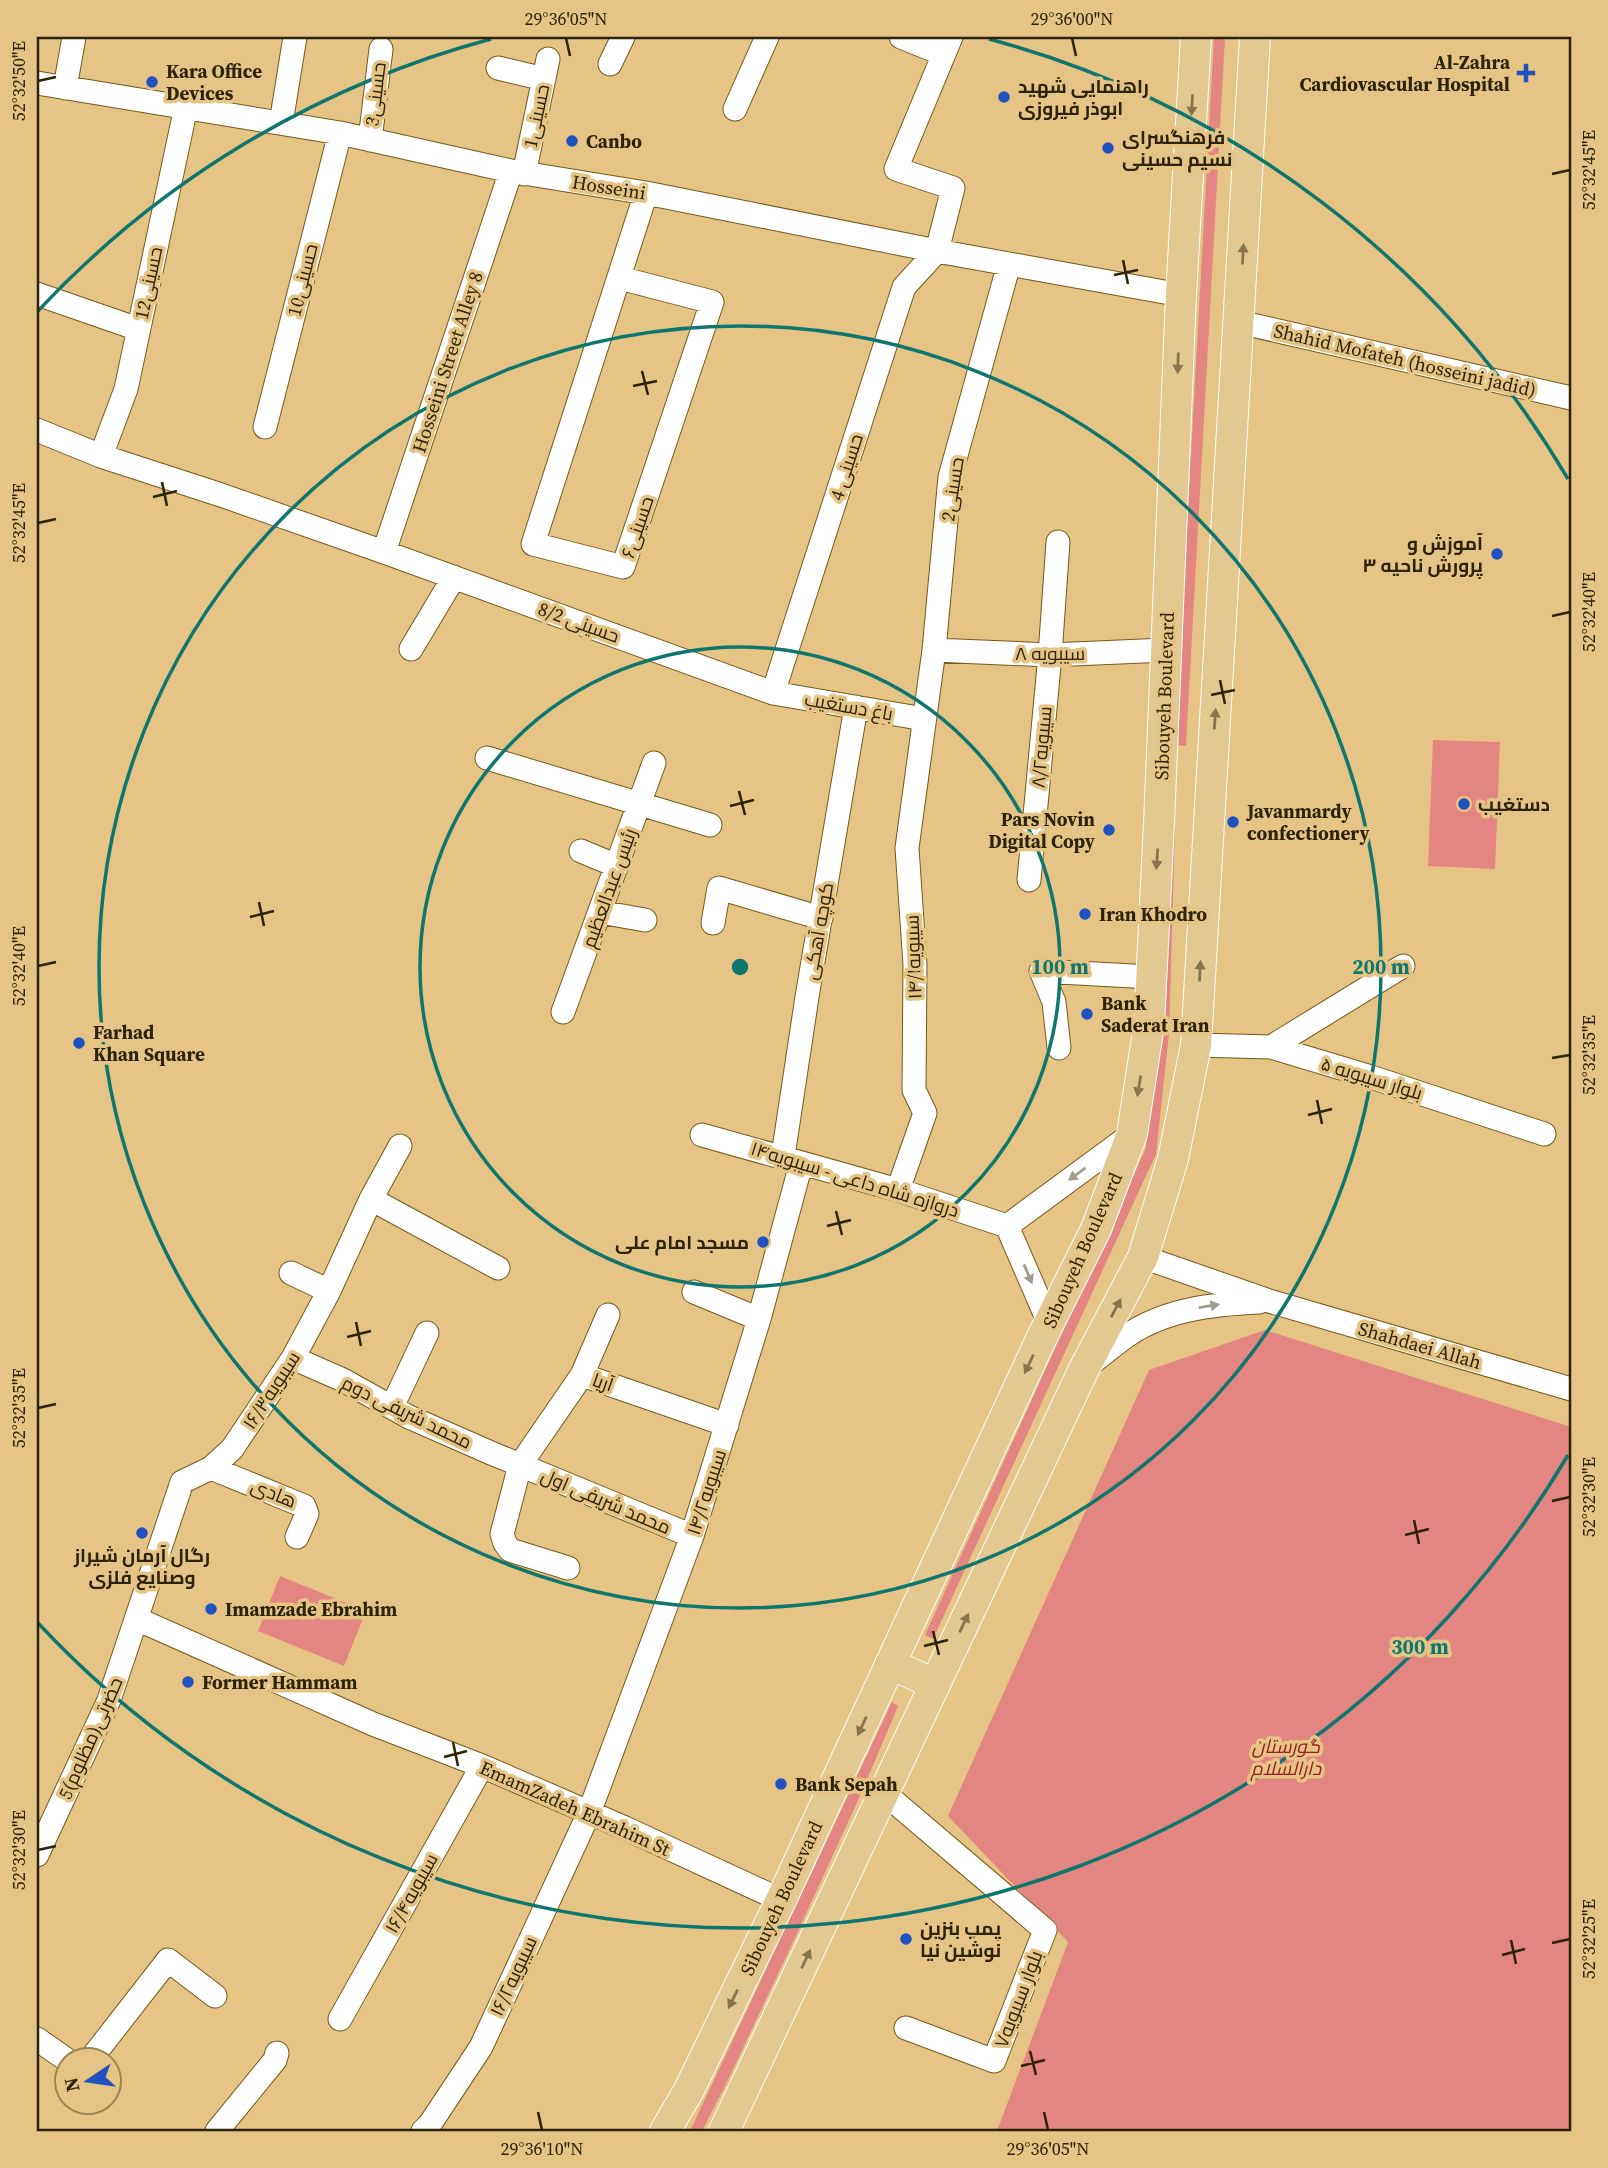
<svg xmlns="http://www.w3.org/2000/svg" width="1608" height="2168" viewBox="0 0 1608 2168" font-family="'Source Serif 4',Cairo,serif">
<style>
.green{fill:#e38682}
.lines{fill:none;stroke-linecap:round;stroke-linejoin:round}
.minor-casing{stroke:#775918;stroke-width:25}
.major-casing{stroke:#fff;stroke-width:32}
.minor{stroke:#fff;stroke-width:23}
.major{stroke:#e3c892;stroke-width:30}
.oneway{fill:#88754d}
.oneway2{fill:#a19c90}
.ticks{fill:none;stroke:#2e2208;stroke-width:2.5}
.ring{fill:none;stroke:#0f766e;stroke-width:3.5}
.poi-dot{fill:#2052bf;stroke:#e5c486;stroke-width:2.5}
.labels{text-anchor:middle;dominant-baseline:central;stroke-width:7;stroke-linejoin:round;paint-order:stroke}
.poi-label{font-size:19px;font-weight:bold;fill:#2e2208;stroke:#e5c486;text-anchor:start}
.street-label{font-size:19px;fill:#2e2208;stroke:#e5c486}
.park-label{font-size:19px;font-style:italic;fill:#961d27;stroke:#e5c486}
.centre{fill:#0f766e;stroke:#e5c486;stroke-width:3.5}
.ring-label{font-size:21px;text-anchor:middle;font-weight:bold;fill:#0f766e;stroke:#e5c486;stroke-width:7;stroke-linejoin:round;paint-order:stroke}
.neatline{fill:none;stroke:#2e2208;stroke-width:2.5}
.ticks-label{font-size:18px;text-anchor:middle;fill:#2e2208}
</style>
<rect width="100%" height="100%" fill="#e5c486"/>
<path class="green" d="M1214,37H1225L1186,746L1175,745Z
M1433,740L1500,742L1495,869L1428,866Z
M1166,825L1175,826L1169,1034L1156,1154L933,1639L925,1635L1146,1148Z
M1265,1330L1571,1427V2131H997L1068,1942L948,1816L1149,1370Z
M280,1576L366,1611L344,1666L258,1631Z
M892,1702L898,1706L860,1796L787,1955L726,2084L702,2131H690Z"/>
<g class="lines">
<defs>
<path id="minor" d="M901,37L943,54
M610,64L623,37
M498,68L544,79
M37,83L340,133L511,171L646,193L937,251L1181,295
M65,88L74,37
M735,109L767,37
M281,123L295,37
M370,140L381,49
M524,174L548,59
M620,278L712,302L623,567L533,544L646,193
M37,294L138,329
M1239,322L1571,398
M265,427L340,133
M37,430L101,456L221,495L384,552L773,693L924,719
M101,456L126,389L186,107
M384,552L511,171
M411,649L454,577
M934,650L1050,655L1166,650
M773,693L904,287L937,251L953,188L896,169L951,37
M487,758L710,825
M581,851L617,866
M1029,880L1050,655L1058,542
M600,912L645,920
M713,923L719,888L821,918
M563,1012L654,763
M1196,1045L1271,1047L1371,1077L1544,1134
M1271,1047L1403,966
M1059,1048L1054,1002L1041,971L1151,977
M702,1135L898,1190L1007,1226
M783,1156L807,997L856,707
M898,1190L925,1113L914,1090L915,965L907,848L934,650L950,477L1009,264
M371,1199L498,1268
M1007,1226L1132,1134
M1007,1226L1049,1323
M1143,1257L1269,1301L1571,1389
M291,1273L329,1291
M694,1292L759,1319
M293,1358L343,1380L409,1417L491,1453L692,1536
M1089,1365C1102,1355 1115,1344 1128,1335C1166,1309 1215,1304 1259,1302
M582,1375L727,1425
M392,1407L427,1333
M211,1468L304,1506L307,1514L297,1537
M568,1568L510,1550L505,1543L502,1534L520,1465L582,1375L608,1315
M137,1619L373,1724L482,1766L625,1828L781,1900
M883,1792L1045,1930L994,2061L906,2028
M37,1855L109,1700L182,1482L211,1468L232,1449L293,1358L329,1291L371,1199L400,1146
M340,2019L482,1766
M37,2039L67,2060
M90,2060L168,1960L215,1996
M217,2131L275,2060L277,2053
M423,2131L430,2124L481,2047L589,1813L692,1536L759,1319L801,1164"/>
<path id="major" d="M890,1664L935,1684
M665,2131L689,2090L781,1900L1042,1337L1096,1229L1132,1134L1149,1025L1159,823L1181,295L1196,37
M724,2131L1084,1369L1143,1257L1173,1159L1196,1045L1255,37"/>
</defs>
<use href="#minor" class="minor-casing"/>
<use href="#major" class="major-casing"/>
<use href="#minor" class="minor"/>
<use href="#major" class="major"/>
</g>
<defs><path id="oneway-solid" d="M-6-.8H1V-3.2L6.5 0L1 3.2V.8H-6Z" transform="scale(1.75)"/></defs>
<g class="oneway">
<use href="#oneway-solid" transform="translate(1192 105) rotate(93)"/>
<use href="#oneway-solid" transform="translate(1243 254) rotate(-87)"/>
<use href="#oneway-solid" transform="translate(1178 363) rotate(92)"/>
<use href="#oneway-solid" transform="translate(1215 719) rotate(-86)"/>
<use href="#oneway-solid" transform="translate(1157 859) rotate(94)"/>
<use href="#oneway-solid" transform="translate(1200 971) rotate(-87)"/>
<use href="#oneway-solid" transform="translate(1139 1086) rotate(99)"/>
<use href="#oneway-solid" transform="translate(1116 1308) rotate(-62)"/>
<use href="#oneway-solid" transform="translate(1029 1364) rotate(115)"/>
<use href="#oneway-solid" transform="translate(964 1623) rotate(-65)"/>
<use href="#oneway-solid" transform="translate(862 1726) rotate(115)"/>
<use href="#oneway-solid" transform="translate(806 1959) rotate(-65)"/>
<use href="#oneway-solid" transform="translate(733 1999) rotate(116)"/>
</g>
<g class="oneway2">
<use href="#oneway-solid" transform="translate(1077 1174) rotate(144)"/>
<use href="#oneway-solid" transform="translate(1028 1274) rotate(67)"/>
<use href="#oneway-solid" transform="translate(1209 1306) rotate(-9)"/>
</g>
<path class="ticks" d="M566,38L570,56M1072,38L1076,56M38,81L56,77M1552,174L1570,170M1123,260L1128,284M1114,275L1138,270M642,371L648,395M633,386L657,381M162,482L167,506M153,497L177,491M38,523L56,519M1552,616L1570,612M1220,680L1225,704M1211,695L1235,690M739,791L745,815M730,806L754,800M259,902L264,926M250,917L274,911M38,966L56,962M1552,1058L1570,1055M1317,1100L1322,1124M1308,1115L1332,1109M836,1211L842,1235M827,1226L851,1220M356,1322L361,1346M347,1337L371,1331M38,1408L56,1404M1552,1501L1570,1497M1414,1520L1419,1544M1405,1535L1429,1529M933,1631L939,1655M924,1646L948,1640M453,1742L458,1766M444,1757L467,1751M38,1850L56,1846M1511,1940L1516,1964M1552,1943L1570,1939M1502,1955L1525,1949M1030,2051L1036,2075M1021,2066L1045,2060M538,2112L542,2130M1044,2112L1048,2130"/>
<g class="ring">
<circle cx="740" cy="967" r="320"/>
<circle cx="740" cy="967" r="641"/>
<path d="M1568 1455A961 961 0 0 1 37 1622M37 312A961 961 0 0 1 491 39M989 39A961 961 0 0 1 1568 479"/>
</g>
<g class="poi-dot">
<path d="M1522.5 62.5h7v7h7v7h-7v7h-7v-7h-7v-7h7z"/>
<circle cx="152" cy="82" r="7"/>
<circle cx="1004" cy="97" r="7"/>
<circle cx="572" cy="141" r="7"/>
<circle cx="1108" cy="148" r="7"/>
<circle cx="1497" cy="554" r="7"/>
<circle cx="1464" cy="804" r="7"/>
<circle cx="1233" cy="822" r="7"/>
<circle cx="1109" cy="830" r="7"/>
<circle cx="1085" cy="914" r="7"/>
<circle cx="1087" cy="1014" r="7"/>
<circle cx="79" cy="1043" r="7"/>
<circle cx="763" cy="1242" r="7"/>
<circle cx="142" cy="1533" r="7"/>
<circle cx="211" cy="1609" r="7"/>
<circle cx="188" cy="1682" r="7"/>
<circle cx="781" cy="1784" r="7"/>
<circle cx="906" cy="1939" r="7"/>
</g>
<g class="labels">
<g class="poi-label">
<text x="1510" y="62" text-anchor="end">Al-Zahra<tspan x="1510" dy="22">Cardiovascular Hospital</tspan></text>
<text x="166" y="71">Kara Office<tspan x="166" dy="22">Devices</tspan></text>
<text x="1018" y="86">راهنمایی شهید<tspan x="1018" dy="22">ابوذر فیروزی</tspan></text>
<text x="1122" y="137">فرهنگسرای<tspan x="1122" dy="22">نسیم حسینی</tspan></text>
<text x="586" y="141">Canbo</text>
<text x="1483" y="543" text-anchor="end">آموزش و<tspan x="1483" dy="22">پرورش ناحیه ۳</tspan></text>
<text x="1478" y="804">دستغیب</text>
<text x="1247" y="811">Javanmardy<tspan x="1247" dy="22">confectionery</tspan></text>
<text x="1095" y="819" text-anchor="end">Pars Novin<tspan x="1095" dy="22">Digital Copy</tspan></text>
<text x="1099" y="914">Iran Khodro</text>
<text x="1101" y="1003">Bank<tspan x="1101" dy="22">Saderat Iran</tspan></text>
<text x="93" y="1032">Farhad<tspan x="93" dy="22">Khan Square</tspan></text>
<text x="749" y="1242" text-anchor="end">مسجد امام علی</text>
<text x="142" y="1555" text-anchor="middle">رگال آرمان شیراز<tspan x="142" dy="22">وصنایع فلزی</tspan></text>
<text x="225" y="1609">Imamzade Ebrahim</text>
<text x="202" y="1682">Former Hammam</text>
<text x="795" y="1784">Bank Sepah</text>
<text x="920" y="1928">پمپ بنزین<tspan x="920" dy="22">نوشین نیا</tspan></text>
</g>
<g class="street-label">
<text transform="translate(375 94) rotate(-83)">حسینی3</text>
<text transform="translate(536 116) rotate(-78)">حسینی1</text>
<text transform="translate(609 187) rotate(9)">Hosseini</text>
<text transform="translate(302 280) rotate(-76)">حسینی10</text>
<text transform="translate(148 283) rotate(-78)">حسینی12</text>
<text transform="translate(1405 360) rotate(13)">Shahid Mofateh (hosseini jadid)</text>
<text transform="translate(447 362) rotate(-72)">Hosseini Street Alley 8</text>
<text transform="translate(846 467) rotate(-72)">حسینی 4</text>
<text transform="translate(952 489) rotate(-81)">حسینی2</text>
<text transform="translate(637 527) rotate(-71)">حسینی۶</text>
<text transform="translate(579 622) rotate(20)">8/2 حسینی</text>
<text x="1050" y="653">سیبویه ۸</text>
<text transform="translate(1164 696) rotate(-88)">Sibouyeh Boulevard</text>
<text transform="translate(849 706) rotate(10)">باغ دستغیب</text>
<text transform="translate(1041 747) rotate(-85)">سیبویه۸/۲</text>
<text transform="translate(609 888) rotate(-70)">رئیس عبدالعظیم</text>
<text transform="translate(818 931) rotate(-80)">کوچه آهکی</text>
<text transform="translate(913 957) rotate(-92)">سیبویه۱۴/۱</text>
<text transform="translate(1372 1078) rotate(17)">بلوار سیبویه ۵</text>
<text transform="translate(855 1179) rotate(17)">دروازه شاه داعی - سیبویه۱۴</text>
<text transform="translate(1082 1250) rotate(-66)">Sibouyeh Boulevard</text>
<text transform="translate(1420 1345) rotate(16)">Shahdaei Allah</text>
<text transform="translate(603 1382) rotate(19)">آریا</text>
<text transform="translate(271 1390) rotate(-57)">سیبویه۱۶/۳</text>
<text transform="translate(407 1412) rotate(26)">محمد شریفی دوم</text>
<text transform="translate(706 1492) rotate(-72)">سیبویه۱۴/۲</text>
<text transform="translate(274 1493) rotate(22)">هادی</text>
<text transform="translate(606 1501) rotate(23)">محمد شریفی اول</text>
<text transform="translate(90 1738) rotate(-66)">5حضرتی(مظلوم)</text>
<text transform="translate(575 1808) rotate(24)">EmamZadeh Ebrahim St</text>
<text transform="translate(411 1893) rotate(-61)">سیبویه۱۶/۴</text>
<text transform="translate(781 1898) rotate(-65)">Sibouyeh Boulevard</text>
<text transform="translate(513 1976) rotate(-65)">سیبویه۱۶/۲</text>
<text transform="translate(1018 1999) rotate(-69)">بلوار سیبویه۷</text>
</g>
<g class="park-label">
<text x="1286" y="1746">گورستان<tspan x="1286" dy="22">دارالسلام</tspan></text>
</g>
</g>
<circle cx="740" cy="967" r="10" class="centre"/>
<g class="ring-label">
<text x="1060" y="974">100 m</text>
<text x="1381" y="974">200 m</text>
<text x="1420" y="1654">300 m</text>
</g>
<rect width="1608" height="2168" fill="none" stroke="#e5c486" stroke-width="77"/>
<g transform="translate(88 2081) rotate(257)"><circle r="33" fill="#e5c486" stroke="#9c8354" stroke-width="2"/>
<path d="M0-5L12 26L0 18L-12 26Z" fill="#2052bf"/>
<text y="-10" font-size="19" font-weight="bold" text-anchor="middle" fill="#2e2208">N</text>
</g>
<rect x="38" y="38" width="1532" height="2092" class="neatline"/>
<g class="ticks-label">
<text x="566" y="25">29°36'05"N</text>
<text x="1072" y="25">29°36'00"N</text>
<text transform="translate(19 81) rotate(-90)" y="6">52°32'50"E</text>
<text transform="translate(1589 170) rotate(-90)" y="6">52°32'45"E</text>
<text transform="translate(19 523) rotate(-90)" y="6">52°32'45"E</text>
<text transform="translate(1589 612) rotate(-90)" y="6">52°32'40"E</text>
<text transform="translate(19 966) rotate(-90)" y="6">52°32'40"E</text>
<text transform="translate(1589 1055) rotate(-90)" y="6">52°32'35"E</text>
<text transform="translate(19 1408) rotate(-90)" y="6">52°32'35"E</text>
<text transform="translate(1589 1497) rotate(-90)" y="6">52°32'30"E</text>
<text transform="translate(19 1850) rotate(-90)" y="6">52°32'30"E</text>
<text transform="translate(1589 1939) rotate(-90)" y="6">52°32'25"E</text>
<text x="542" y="2155">29°36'10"N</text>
<text x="1048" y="2155">29°36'05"N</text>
</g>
</svg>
